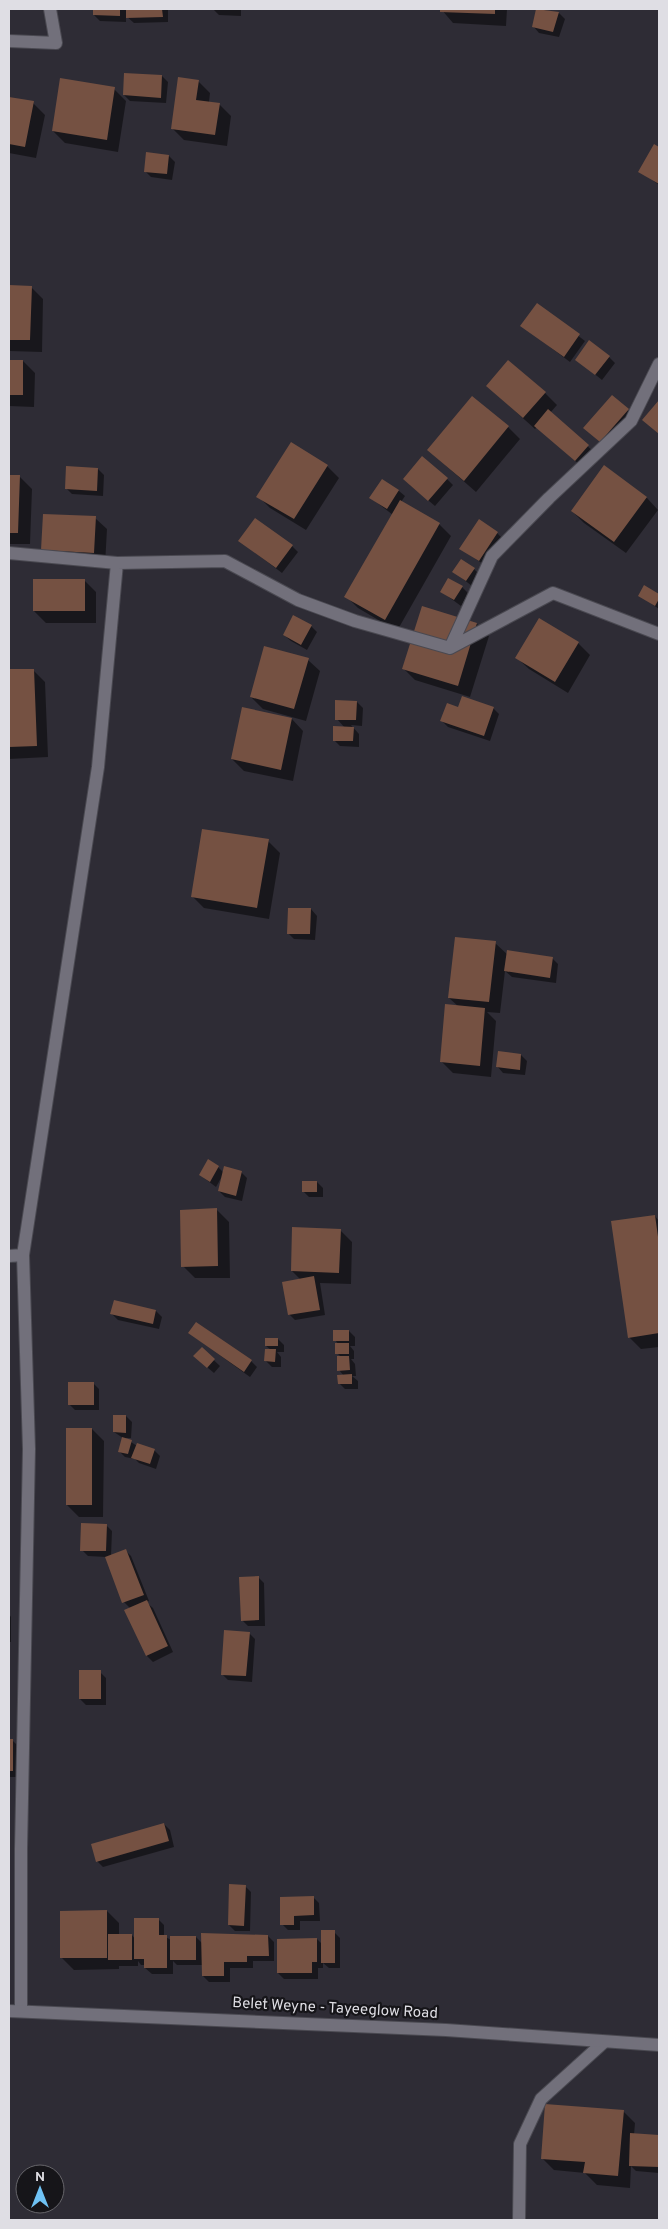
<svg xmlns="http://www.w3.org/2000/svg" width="668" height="2229" viewBox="0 0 668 2229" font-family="Overpass,sans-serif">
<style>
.shadow{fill:#0007}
.building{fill:#755142}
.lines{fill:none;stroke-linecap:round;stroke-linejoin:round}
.street-casing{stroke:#4a4951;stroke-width:14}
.secondary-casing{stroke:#4a4951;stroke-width:14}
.street{stroke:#72707b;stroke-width:12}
.secondary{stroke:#72707b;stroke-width:12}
.labels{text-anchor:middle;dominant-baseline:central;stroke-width:4.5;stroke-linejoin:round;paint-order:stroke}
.street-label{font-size:15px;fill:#dfdee4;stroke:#161519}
</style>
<rect width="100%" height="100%" fill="#2e2c35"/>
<path class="shadow" d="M95,9H168V22L134,23L126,16V22L100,21L94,15Z
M213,9H241V16L219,15Z
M441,9H507L506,26L453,23Z
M537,9L559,13L565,19L559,37L539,33L533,26Z
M162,76L168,82L166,103L130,101L124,95Z
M198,81L210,93L209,102L219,104L231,116L227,146L184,140L172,128Z
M114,89L126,101L118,152L65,143L53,131Z
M9,98L33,103L45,115L36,158L9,153Z
M655,146L659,148V185L640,171Z
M169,156L175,162L172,180L151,177L145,171Z
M9,286L31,287L43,299L42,352L9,351Z
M538,305L585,341L570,362L522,326Z
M609,357L615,363L602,380L576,359Z
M9,361H23L35,373L34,407L9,406Z
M487,386L545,393L557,405L550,413L594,452L582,467L537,427L535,429Z
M628,410L634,416L607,447L591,434Z
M508,427L520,439L476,492L428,450Z
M327,466L339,478L306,530L270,508L258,496Z
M604,467L647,498L658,510L626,553L584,523L572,511Z
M98,469L104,475L103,496L72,494L66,488Z
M9,476L20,477L32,489L30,544H9Z
M447,479L453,485L435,506L410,485Z
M399,491L405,496L401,502L439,524L451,536L397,631L358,608L346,596L393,515L371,498Z
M95,518L107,529L105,565L42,550Z
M497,533L503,539L486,566L461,549Z
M240,541L292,546L298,552L282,573Z
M474,569L480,575L472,586L454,572Z
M84,580L96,592V623H46L34,611Z
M462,587L468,593L461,606L442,592Z
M645,587L659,595V609L640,596Z
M423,608L477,624L489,636L470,697L415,680L403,668Z
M540,620L578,643L590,655L568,693L529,669L517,658Z
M311,626L317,632L307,650L291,641L284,635Z
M308,660L320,671L306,721L263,709L251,697Z
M33,670L45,682L48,757L9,759V671Z
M357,702L363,708L362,726L351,725L359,734V747L340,746L334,740L345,728L337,719Z
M459,708H493L499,714L490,741L448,727L442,721Z
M291,718L303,731L293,781L244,771L232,759Z
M268,841L280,853L269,919L204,908L192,896Z
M311,909L317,916L315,940L294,939L288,933Z
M495,943L508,955L552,958L558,964L556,983L512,977L505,971L500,1013L487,1012L496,1021L491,1077L453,1073L441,1061L459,1007L449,998Z
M521,1055L527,1061L525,1075L503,1073L497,1066Z
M218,1167L223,1172H241L247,1178L242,1201L225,1197L219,1191L221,1178L216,1187L200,1175Z
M317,1182L323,1188V1197H309L303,1191Z
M217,1210L229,1222L230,1278H195L183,1266Z
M655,1216L659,1221V1347L641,1349L629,1337Z
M340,1230L352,1242L351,1284L320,1283L325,1315L295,1320L289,1314L301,1280L292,1271Z
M156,1311L162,1317L159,1329L118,1320L112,1314Z
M349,1331L355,1337V1346H350L354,1351V1359H351L355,1364L356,1376H352L358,1381V1389H345L339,1383L344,1376L339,1370L341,1357L337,1353L339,1345L335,1340Z
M189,1333L251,1361L257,1367L250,1377Z
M278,1339L284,1345V1352H277L281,1357V1367H272L266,1361L271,1350L266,1346Z
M202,1349L220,1366L214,1373L201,1362Z
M93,1383L99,1389V1410H75L69,1404Z
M126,1416L132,1422L131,1438H125L137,1446L154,1450L160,1456L156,1469L139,1463L135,1459L125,1457L119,1451L123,1438L114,1432Z
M92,1429L104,1441L103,1517H79L67,1505Z
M106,1525L112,1531L111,1556L125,1550L131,1556L149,1601L146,1602L153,1608L173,1652L153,1662L147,1656L131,1609L124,1602L106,1557L88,1556L82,1550Z
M258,1577L264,1583L265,1626H248L242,1620Z
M9,1614L11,1617V1642H9Z
M249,1633L255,1639L252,1682L228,1680L222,1674Z
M100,1672L106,1678V1705H86L80,1699Z
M9,1740H12L18,1746V1777H9Z
M164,1824L170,1830L174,1847L103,1867L97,1861Z
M245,1886L251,1892L250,1931H235L229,1925Z
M313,1897L319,1903L320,1921H300V1930H288L282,1924Z
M107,1911L119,1923V1935H132L135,1939L158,1919L164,1925V1936L171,1940L196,1937L203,1944L268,1936L274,1942V1961H253V1968H230V1982H209L203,1976V1965H177L173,1961V1974H152L145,1968V1965H141L138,1961V1966H119V1969L74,1970L62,1958Z
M334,1932L340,1938V1968H329L323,1963V1968H318V1979H284L278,1973L317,1939L323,1945Z
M623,2111L635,2123L634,2135L659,2136V2173L636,2171L631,2166L630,2188L597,2185L585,2173L554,2170L542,2158Z"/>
<path class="building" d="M93,9H120V16L93,15Z
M126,9H162L163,17L126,18Z
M440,9H495V14L440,12Z
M536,9L559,12L553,32L532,27Z
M124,73L162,75L161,98L123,95Z
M178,77L199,80L196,100L220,103L215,135L171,129Z
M60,78L115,87L107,140L52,131Z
M9,97L34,101L25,147L9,144Z
M654,144L659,147V184L638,172Z
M146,152L169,155L167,174L144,172Z
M9,285L32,286L30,340H9Z
M537,303L580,334L564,357L520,326Z
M589,340L610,356L595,375L575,360Z
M9,360H23V395H9Z
M508,360L546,392L523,418L486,386Z
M612,395L629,409L600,442L583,428Z
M472,396L509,426L464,481L427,450Z
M659,400V434L642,420Z
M548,409L589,445L575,461L534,426Z
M291,442L328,465L294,519L256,497Z
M422,456L448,478L428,501L403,479Z
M604,465L647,497L614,542L571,511Z
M66,466L98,468L97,491L65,489Z
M9,475H20L18,533H9Z
M382,479L399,490L387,509L369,498Z
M400,500L440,523L385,620L344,597Z
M43,514L96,516L94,553L41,550Z
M255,518L293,545L276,568L238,541Z
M479,519L498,532L479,561L459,549Z
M461,559L475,568L466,581L452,572Z
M448,578L463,586L454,600L440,592Z
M33,579H85V611H33Z
M644,585L659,594V599L655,606L638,596Z
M422,606L477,623L458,686L402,669Z
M293,615L312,625L301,645L283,635Z
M539,618L579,642L555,682L515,658Z
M264,646L309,658L294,709L250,697Z
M9,669H34L37,746L9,747Z
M462,696L494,707L484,736L440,721L447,703L458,707Z
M335,700L357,701L356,720H335Z
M242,707L292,718L281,770L231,759Z
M333,726L354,727L353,741H333Z
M202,829L269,839L257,908L191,897Z
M288,908H311L310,934H287Z
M455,937L496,941L489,1002L448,998Z
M507,950L553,957L550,978L504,971Z
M445,1004L485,1008L480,1066L440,1062Z
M498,1051L521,1054L520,1070L496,1067Z
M208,1159L219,1166L210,1182L199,1175Z
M224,1166L242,1171L236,1196L218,1191Z
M302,1181H317V1192H302Z
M217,1208L218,1266L181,1267L180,1210Z
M655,1215L659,1244V1333L628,1338L611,1221Z
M292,1227L341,1229L339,1273L291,1271Z
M314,1276L320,1310L288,1315L282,1282Z
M114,1300L156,1310L153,1324L110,1314Z
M196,1322L252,1360L244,1372L188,1333Z
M333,1330H349V1341H333Z
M265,1338H278V1346H265Z
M335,1343H349V1354H335Z
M202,1347L215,1359L207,1368L193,1356Z
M265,1349H276L275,1362L264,1361Z
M337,1356H349L350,1370L337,1371Z
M352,1374V1384H338L337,1375Z
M68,1382H94V1405H68Z
M113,1415H126V1433L113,1432Z
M66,1428H92V1505H66Z
M122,1437L132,1440L128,1454L118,1452Z
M137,1443L155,1449L150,1464L131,1458Z
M81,1523L107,1524L106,1551H80Z
M126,1549L144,1595L122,1603L105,1557Z
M259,1576V1620L241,1621L239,1577Z
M147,1600L168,1646L146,1656L124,1610Z
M224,1630L250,1632L246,1676L221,1675Z
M79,1670H101V1699H79Z
M9,1739H13V1771H9Z
M164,1823L169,1841L96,1862L91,1844Z
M229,1884L246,1885L244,1926L228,1925Z
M314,1896V1915L294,1916V1925H280V1897Z
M107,1910V1958H60V1911Z
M134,1918H159V1935H167V1968H144V1959H134Z
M321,1930H335V1963H321Z
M201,1933L268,1935L269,1956H247V1962H224V1976H202Z
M108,1934H132V1960H108Z
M170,1936H196V1960H170Z
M317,1938V1962H312V1973H277V1939Z
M545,2104L624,2110L618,2176L583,2173L585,2162L541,2159Z
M630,2133L659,2135V2167L629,2166Z"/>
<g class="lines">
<defs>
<path id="street" d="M9,41L56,43L50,9
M9,553L117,563L225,561L298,600L355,621L450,648L553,593L659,634
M450,648L492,556L549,498L631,421L659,364
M9,1256L23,1255
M21,2011V1849L29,1449L23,1255L98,767L117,563
M519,2220L520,2144L541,2099L604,2042"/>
<path id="secondary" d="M9,2011L446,2030L659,2045"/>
</defs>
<use href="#street" class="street-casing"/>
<use href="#secondary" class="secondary-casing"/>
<use href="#street" class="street"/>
<use href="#secondary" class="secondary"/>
</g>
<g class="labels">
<g class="street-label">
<text transform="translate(335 2009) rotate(3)">Belet Weyne - Tayeeglow Road</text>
</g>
</g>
<rect width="668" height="2229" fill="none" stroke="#dfdee4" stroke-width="20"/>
<g transform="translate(40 2189)"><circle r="24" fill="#161519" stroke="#66656a"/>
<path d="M0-4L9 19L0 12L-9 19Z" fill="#6fc2f4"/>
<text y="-8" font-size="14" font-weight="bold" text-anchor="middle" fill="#dfdee4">N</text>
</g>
</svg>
